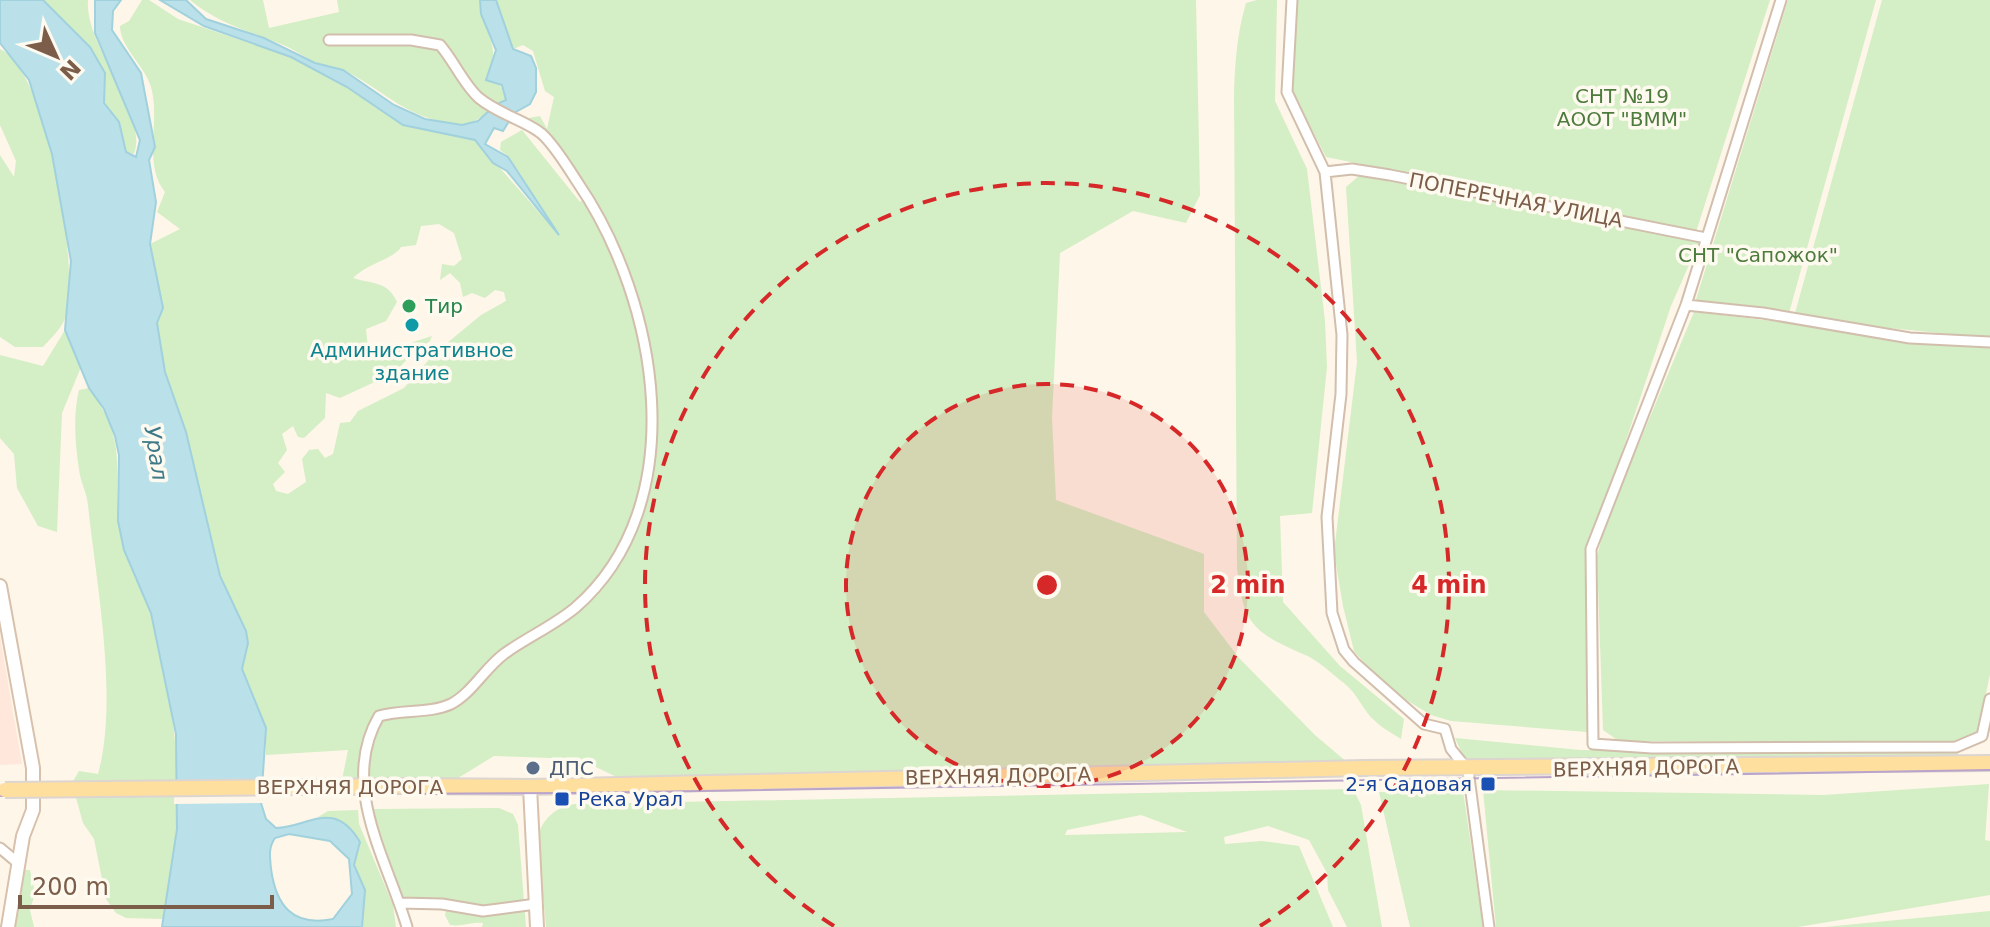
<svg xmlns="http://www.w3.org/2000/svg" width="1990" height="927" viewBox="0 0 1990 927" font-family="'DejaVu Sans',sans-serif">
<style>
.commercial{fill:#ffe7db}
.green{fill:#d4eec5;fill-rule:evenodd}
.water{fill:#bae1ea;stroke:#a0d1dd;stroke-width:2;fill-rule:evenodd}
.pier{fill:#fef6e8}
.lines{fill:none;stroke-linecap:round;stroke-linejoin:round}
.street-casing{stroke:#d2beac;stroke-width:13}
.secondary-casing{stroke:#d8c1ac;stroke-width:16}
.primary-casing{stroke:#ddd5d0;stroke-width:18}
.street{stroke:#fff;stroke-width:9}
.secondary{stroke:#fff;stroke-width:12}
.primary{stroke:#ffdf9e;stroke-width:14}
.tram{stroke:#baa4ca;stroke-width:2}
.primary-bridge-casing{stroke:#ddd5d0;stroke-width:18;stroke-linecap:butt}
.primary-bridge{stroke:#ffdf9e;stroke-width:14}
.ring{fill:none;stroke:#d62828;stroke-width:4;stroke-dasharray:14 10}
.leisure-dot{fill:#2e9e5b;stroke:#fffaf0;stroke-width:3}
.culture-dot{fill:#0f9aa8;stroke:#fffaf0;stroke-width:3}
.service-dot{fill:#5c6f8a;stroke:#fffaf0;stroke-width:3}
.transit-dot{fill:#1a4fb4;stroke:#fffaf0;stroke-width:3}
.labels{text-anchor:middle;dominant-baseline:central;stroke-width:7;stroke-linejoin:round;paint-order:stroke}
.park-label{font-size:20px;fill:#4d7b3d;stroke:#fffaf0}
.street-label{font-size:20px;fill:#7b5d49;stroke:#fffaf0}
.leisure-label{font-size:20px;fill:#27864d;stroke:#fffaf0;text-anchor:start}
.culture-label{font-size:20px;fill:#0d838f;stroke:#fffaf0}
.service-label{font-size:20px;fill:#4e5e75;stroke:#fffaf0;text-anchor:start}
.transit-label{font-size:20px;fill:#164399;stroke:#fffaf0;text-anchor:end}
.water-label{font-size:22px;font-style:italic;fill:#3e7989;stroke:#fffaf0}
.centre{fill:#d62828;stroke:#fffaf0;stroke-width:4}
.ring-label{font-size:24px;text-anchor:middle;font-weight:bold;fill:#d62828;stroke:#fffaf0;stroke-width:7;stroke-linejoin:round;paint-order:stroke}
</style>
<rect width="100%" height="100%" fill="#fef6e8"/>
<path class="commercial" d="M0,635L5,666L22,764L0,765Z"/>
<path class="green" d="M43,0H88C84,46 149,113 134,154L126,152L119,122L104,103L105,73L90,47Z
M142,0H149L178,19L291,57L347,87L402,125L475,140L559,235L509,157L500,150L501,142L522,130L580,202L586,196L568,169L523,119L540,116L547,129L554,97L545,91L533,51L523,45L513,49L496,0H1196L1200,195L1186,223L1133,211L1060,253L1052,418L1056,500L1204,554V612L1239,658L1316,736L1354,768L621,779L579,759L494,756L458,778L342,780L348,750L266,755V728L242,669L248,643L246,631L220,576L186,432L165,372L157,322L163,307L150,244L180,229L157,212L165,192C142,163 161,121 151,87C145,66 120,47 120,26L129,21ZM439,224L454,233L462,259L454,266L442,264L440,280L450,273L460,283L463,297L472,293L485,298L495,290L504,292L506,301L481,315L435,353L404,388L358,411L350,422L340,423L333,454L325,458L318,449L309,450L302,459L306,482L288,494L276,491L273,484L285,472L278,463L287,450L282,434L293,426L298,437L304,438L325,418L326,393L340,398L394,373L416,350L430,341L432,336L376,354L368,349L366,329L386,321L397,302C388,281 372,284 353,278C366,264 394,259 401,247L416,245L421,226Z
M190,0H263L269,28L339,12L337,0H480C482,38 504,40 486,80L501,86L506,100C488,107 479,126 458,124C406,119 387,92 344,70C335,66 324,66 315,62C306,58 298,52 288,47C255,33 218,24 190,0Z
M1257,0H1277L1275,101L1307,169L1325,321L1327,367L1312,513L1280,516L1283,602L1340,666L1404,719L1401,739C1392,733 1382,728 1375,721C1362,710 1359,695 1344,683C1332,674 1317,659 1303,654C1253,632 1243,624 1237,568L1234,94C1235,62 1237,34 1246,3Z
M1297,0H1770L1696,232L1326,157L1293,93Z
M1788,0H1876L1789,313L1695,303Z
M1882,0H1990V338L1869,326L1795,313Z
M0,49C48,70 81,271 65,318C62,328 50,339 43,347H15L0,337V155L14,177L16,161L0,125Z
M1360,175L1699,242L1671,306L1617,467L1586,546L1587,732L1451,721L1431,715L1385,687L1354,651L1343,606L1334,552L1357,362L1346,187Z
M1694,312C1793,322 1891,338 1990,348V674L1978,731L1960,742L1619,741L1603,730L1597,556L1606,522Z
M65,330L81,367L62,413L57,532L38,526L17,488L14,454L0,438V355L43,366Z
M89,388C134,450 108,473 122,539C127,567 144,591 152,618C181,717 185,819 164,919L126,918L116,913L106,899L94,839L83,823L72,783L79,771L98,774C119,698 96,582 88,505C87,493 80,481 79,469C75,443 73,415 79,390Z
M1455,738L1580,750L1958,751V759L1474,764L1465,760Z
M1989,784L1985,840L1990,841V895L1798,927H1496L1483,790L1823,795Z
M1353,789L1361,805L1382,927H1347L1328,890L1327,873L1309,840L1268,826L1224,837L1225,844L1262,841L1299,846L1333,927H546C545,903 536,855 539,834C542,820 556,808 569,805C588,801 606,809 624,808L628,803ZM1141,815L1187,832L1065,835L1067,830Z
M1463,791L1483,927H1410L1379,792Z
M499,808L513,814L518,825L526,927H482L483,923C470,922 462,927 450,925L445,915L448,902L402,898L373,822V809Z
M358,810L359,824L393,905L396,927H362L365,890L354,865L360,846L318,817L328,811Z
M24,870H30L35,893L30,910L34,927H16L14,902Z
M1990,911V927H1825Z"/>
<path class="water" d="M0,0H43L90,47L105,73L104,103L119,122L126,152L136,157L140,140L95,33V0H121L113,11L112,30L141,73L155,147L149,160L156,202L150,244L163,308L157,323L165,372L186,432L220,576L246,631L248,643L242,669L266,728L261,803L266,819L276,828C309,827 334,798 360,842L354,865L365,890L362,927H162L177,829L176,734L151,613L124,550L118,521L119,455L115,436L104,409L89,388L65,330L71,261L52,154L29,80L0,43ZM289,834L330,841L349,859L352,894L333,919C292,927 276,905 271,869C270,857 268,848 275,838Z
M160,0H186L206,19L264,38L315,63L343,70L394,105L425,119L462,125L478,121L495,105L506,100L502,85L486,80L496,50L481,14L480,0H496L513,49L531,56L536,68V92L530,104L514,113L503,131L494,128L485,144L508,157L559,235L507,171L493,163L475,140L403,125L347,87L291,57L204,26Z"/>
<path class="pier" d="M174,784L265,789V803L174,804Z"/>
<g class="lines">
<defs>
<path id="street" d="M1292,0L1287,92L1325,172L1342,335L1341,394L1327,517L1332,613L1344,650L1354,662L1424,724L1445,729L1451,749L1468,770L1489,927
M1781,0L1686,305L1591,549L1593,744L1652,748L1956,747L1982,736L1990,699
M329,40H411L440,45C454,61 464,85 479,98C498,114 527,121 542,134C556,147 568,168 578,183C658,300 695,504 575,608C553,626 526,638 504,654C485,668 471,694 451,704C429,714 402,709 379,716C339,785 387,859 407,927
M1325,172L1352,169L1390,175L1706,238
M1686,305L1763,313L1910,338L1990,342
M0,848L18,863
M400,903L442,904L483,911L536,904"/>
<path id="secondary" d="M0,586L33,768V810L23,836L8,927
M530,787L537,927"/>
<path id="primary" d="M404,786L530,787L1364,768L1990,763"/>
</defs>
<use href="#street" class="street-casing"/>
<use href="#secondary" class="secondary-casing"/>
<use href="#primary" class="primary-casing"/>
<use href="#street" class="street"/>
<use href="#secondary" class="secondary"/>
<use href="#primary" class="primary"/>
<path class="tram" d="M0,796L572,793L1990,770"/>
<defs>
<path id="primary-bridge" d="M5,790L404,786"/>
</defs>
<use href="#primary-bridge" class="primary-bridge-casing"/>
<use href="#primary-bridge" class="primary-bridge"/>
</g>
<circle cx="1047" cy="585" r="201" fill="#d62828" fill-opacity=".12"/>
<g class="ring">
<circle cx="1047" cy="585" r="201"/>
<path d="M834 926A402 402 0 1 1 1260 926"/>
</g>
<circle class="leisure-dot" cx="409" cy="306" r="8"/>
<circle class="culture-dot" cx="412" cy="325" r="8"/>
<circle class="service-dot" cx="533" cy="768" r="8"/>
<g class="transit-dot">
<rect x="1480" y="776" width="16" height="16" rx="4"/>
<rect x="554" y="791" width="16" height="16" rx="4"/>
</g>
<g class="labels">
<g class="park-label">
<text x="1622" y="96">СНТ №19<tspan x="1622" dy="23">АООТ "ВММ"</tspan></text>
<text x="1758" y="255">СНТ "Сапожок"</text>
</g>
<g class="street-label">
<text transform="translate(1516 200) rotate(11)">ПОПЕРЕЧНАЯ УЛИЦА</text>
<text transform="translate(1646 768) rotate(-1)">ВЕРХНЯЯ ДОРОГА</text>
<text transform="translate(998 776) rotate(-1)">ВЕРХНЯЯ ДОРОГА</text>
<text x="350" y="787">ВЕРХНЯЯ ДОРОГА</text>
</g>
<g class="leisure-label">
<text x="425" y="306">Тир</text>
</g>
<g class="culture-label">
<text x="412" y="350">Административное<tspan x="412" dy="23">здание</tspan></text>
</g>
<g class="service-label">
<text x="549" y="768">ДПС</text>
</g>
<g class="transit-label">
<text x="1472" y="784">2-я Садовая</text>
<text x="578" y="799" text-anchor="start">Река Урал</text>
</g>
<g class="water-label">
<text transform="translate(156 453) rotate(81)">Урал</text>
</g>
</g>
<circle cx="1047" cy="585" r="12" class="centre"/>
<g class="ring-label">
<text x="1248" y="593">2 min</text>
<text x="1449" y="593">4 min</text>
</g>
<g transform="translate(56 56) rotate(134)" stroke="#fffaf0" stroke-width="6" paint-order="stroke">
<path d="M0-6L14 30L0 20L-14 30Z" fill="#7b5d49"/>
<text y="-12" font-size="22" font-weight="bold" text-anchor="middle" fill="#7b5d49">N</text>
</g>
<path d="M20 895v12h252v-12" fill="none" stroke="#7b5d49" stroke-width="4"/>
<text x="32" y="895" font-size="24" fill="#7b5d49" stroke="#fffaf0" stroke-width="6" paint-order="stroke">200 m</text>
</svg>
